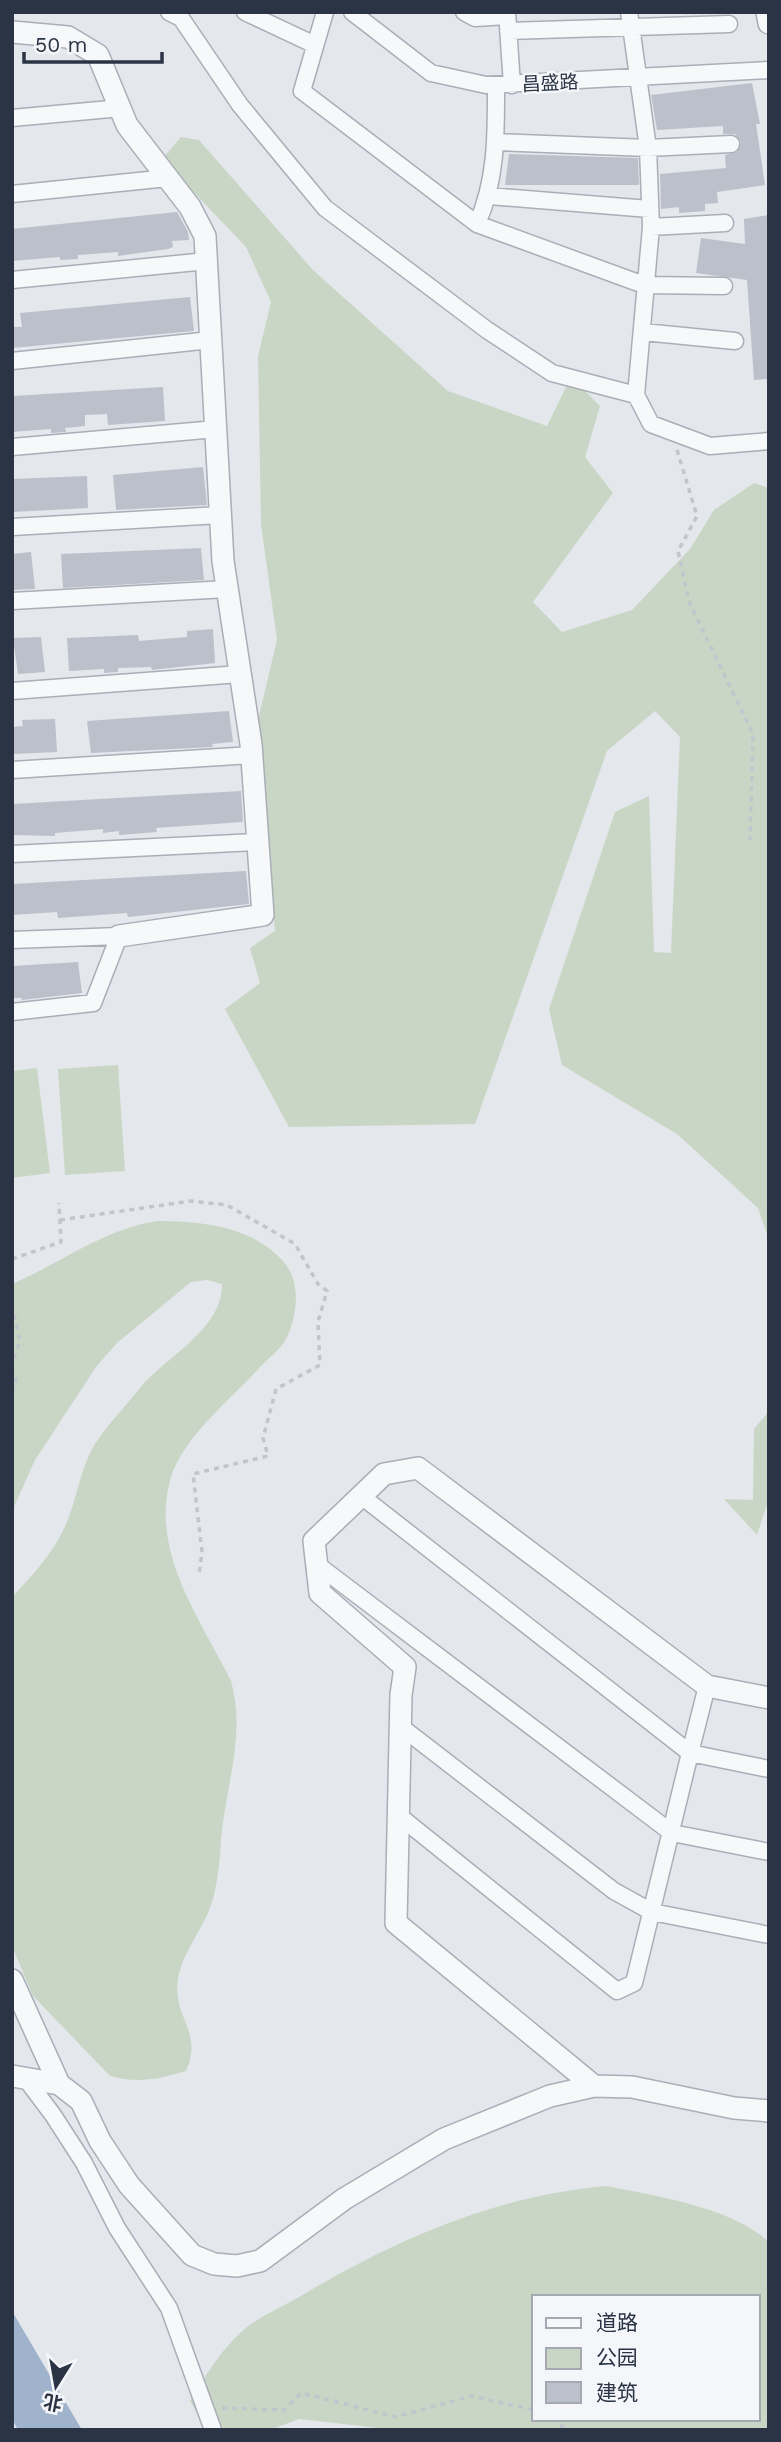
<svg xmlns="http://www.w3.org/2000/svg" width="781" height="2442" viewBox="0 0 781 2442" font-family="'Work Sans','Noto Sans SC',sans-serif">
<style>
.green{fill:#c9d6c5;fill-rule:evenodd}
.water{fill:#9fb4cc}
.building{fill:#bbc0ca}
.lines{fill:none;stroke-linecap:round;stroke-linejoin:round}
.minor-casing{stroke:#a9aeb7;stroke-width:19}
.tertiary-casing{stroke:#a9aeb7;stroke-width:24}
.path{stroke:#c2c5cb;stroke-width:3.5;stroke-dasharray:5 5;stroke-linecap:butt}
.minor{stroke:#f7f8fa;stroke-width:16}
.tertiary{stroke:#f7f8fa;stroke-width:21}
.labels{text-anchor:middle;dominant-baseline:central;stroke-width:5;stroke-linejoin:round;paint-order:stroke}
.street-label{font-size:19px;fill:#2b3445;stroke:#f4f6f9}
</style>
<rect width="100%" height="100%" fill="#e4e7ec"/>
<path class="green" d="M181,137L199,140L313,270L448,391L547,426L571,377L600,406L585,457L613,493L533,602L562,632L632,610L690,549L714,510L754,483L769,488V1240L758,1208L677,1134L562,1065L549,1009L615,812L649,796L654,952L671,953L680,737L655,711L607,751L475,1124L289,1127L225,1009L260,983L250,948L275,931L258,720L277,640L261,524L258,356L271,302L246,247L162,159Z
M118,1065L125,1171L65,1175L58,1069Z
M37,1068L50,1173L12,1178V1071Z
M157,1221C199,1221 251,1226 281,1259C302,1280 298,1314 286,1339C281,1349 269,1358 261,1366C233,1397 183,1437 171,1477C149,1551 200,1618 231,1681C246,1734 226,1785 221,1839C220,1860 218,1881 212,1902C204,1928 182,1952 178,1979C172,2018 204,2031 186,2071C159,2079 137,2084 110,2076L33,1996L12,1946V1597C34,1574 57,1549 68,1519C78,1494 81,1467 95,1444C108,1424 125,1407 139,1389C165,1357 223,1329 222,1284L207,1280L191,1282L117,1343L96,1367L35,1460L12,1511V1284C61,1263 104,1229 157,1221Z
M769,1411V1498L757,1535L724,1499L753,1500L754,1429Z
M606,2186C656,2196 731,2207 769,2242V2430H396L299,2419L270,2430H207L190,2401C205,2376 219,2353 240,2333C256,2318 280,2308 299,2297C394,2240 494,2196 606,2186ZM534,2297H758V2419H534Z"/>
<path class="water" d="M12,2311L82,2430H18L12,2419Z"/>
<path class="building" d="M752,83L760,124H756L765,185L717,192L718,203L705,204V211L679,213V207L661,209L660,174L726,168L725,155L737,152L741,143L735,134H723V126L657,130L651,95Z
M509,154L638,158L639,185H505Z
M177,212L188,232L189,240L172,241L173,247L168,249L118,256V252L78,255V259L60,260V257L12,261V229Z
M769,215V379L754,380L747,280L696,273L701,238L745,244L744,219Z
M190,297L194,331L12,348V327H22L20,313Z
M163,387L165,421L108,425L107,414L85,415V426L65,428L66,432L51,433V429L12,432V396Z
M203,467L207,505L116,510L113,475Z
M87,476L88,508L12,512V479Z
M201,548L204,580L63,588L61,554Z
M31,552L35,589L12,590V554Z
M213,629L215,663L152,670L151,667L118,668V672L104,673V669L69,671L67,638L138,635L139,641L187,637V631Z
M41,637L45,672L18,674L13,638Z
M229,711L233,742L212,744L213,747L91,753L87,721Z
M55,719L57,752L12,754V727L23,726L22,720Z
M241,791L243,822L156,828L157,832L119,835V831L103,833V829L55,833V836L12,835V804Z
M246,871L249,904L128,917L127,913L58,918L57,912L12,915V884Z
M78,962L82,993L22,1000L21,998H12V966Z"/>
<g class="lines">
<defs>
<path id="minor" d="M169,12L181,18L240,105L325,208L487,330L552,373L636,395L651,424L710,446L769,441
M245,12L315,45
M325,12L302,91L477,224
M352,12L431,73L486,85L769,70
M464,12L475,18L507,16
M507,12L512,85
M629,12L648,148L651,227L636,395
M508,31L729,24
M496,85C496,133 497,179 477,224L644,285L724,286
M12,118L121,108
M496,142L648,148L731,144
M12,194L168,178
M489,196L649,209
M651,227L725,223
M12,280L207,261
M643,332L735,341
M12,361L211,340
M12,447L216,429
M12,527L220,515
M12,601L227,589
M12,691L240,674
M12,770L252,755
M12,854L258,842
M12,940L119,936L93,1003L12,1012
M360,1495L690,1753L707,1686
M315,1563L672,1833L769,1852
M400,1726L614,1891L652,1912L769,1935
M398,1815L617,1991L634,1983L690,1753L769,1769
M26,2079L53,2115L84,2163L117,2228L169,2308L213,2430"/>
<path id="tertiary" d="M767,12L769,23
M12,32L68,37L98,55L127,125L190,207L205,236L223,561L251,744L263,915L119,936
M12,1980L59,2084L81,2101L100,2141L129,2185L192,2255L214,2264L237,2266L260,2261L344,2199L444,2139L550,2096L594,2086L632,2087L734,2108L769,2111
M12,2076L59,2084
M594,2086L396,1923L401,1695L405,1667L320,1593L314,1541L384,1474L418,1468L707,1686L769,1698"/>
</defs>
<use href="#minor" class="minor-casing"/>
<use href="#tertiary" class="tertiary-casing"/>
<path class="path" d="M677,450L697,516L678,551L689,602L753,734L750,840
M60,1220L191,1201L227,1205L295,1244L318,1284L327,1291L318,1322L320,1365L276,1389L263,1438L268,1456L193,1474L202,1552L199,1574
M12,1259L61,1242L59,1203
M12,1305L20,1341L12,1364
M12,1368L16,1378L12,1394
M222,2408L284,2410L301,2393L396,2417L471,2396L534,2410
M552,2419L567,2430"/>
<use href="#minor" class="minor"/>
<use href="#tertiary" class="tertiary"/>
</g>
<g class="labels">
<g class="street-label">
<text transform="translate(550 83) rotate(-3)">昌盛路</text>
</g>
</g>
<rect width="781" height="2442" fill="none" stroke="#2b3445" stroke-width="28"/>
<rect x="532" y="2295" width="228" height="126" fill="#f4f6f9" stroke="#a4a8b1" stroke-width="2"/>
<rect x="546" y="2318" width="35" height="10" fill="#f7f8fa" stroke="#a4a8b1" stroke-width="2"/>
<text x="596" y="2330" font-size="21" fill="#2b3445">道路</text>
<rect x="546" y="2348" width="35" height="21" fill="#c9d6c5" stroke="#a4a8b1" stroke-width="2"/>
<text x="596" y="2365" font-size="21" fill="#2b3445">公园</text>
<rect x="546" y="2382" width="35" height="21" fill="#bbc0ca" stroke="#a4a8b1" stroke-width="2"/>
<text x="596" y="2400" font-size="21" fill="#2b3445">建筑</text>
<g transform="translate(56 2386) rotate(191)" stroke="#f4f6f9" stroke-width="5" paint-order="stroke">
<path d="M0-5L12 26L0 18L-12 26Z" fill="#2b3445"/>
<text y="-10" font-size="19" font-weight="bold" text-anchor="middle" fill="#2b3445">北</text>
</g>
<path d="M24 52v10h138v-10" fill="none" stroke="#2b3445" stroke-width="3.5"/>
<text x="35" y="52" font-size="21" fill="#2b3445" stroke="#f4f6f9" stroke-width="5" paint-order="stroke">50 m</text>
</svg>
